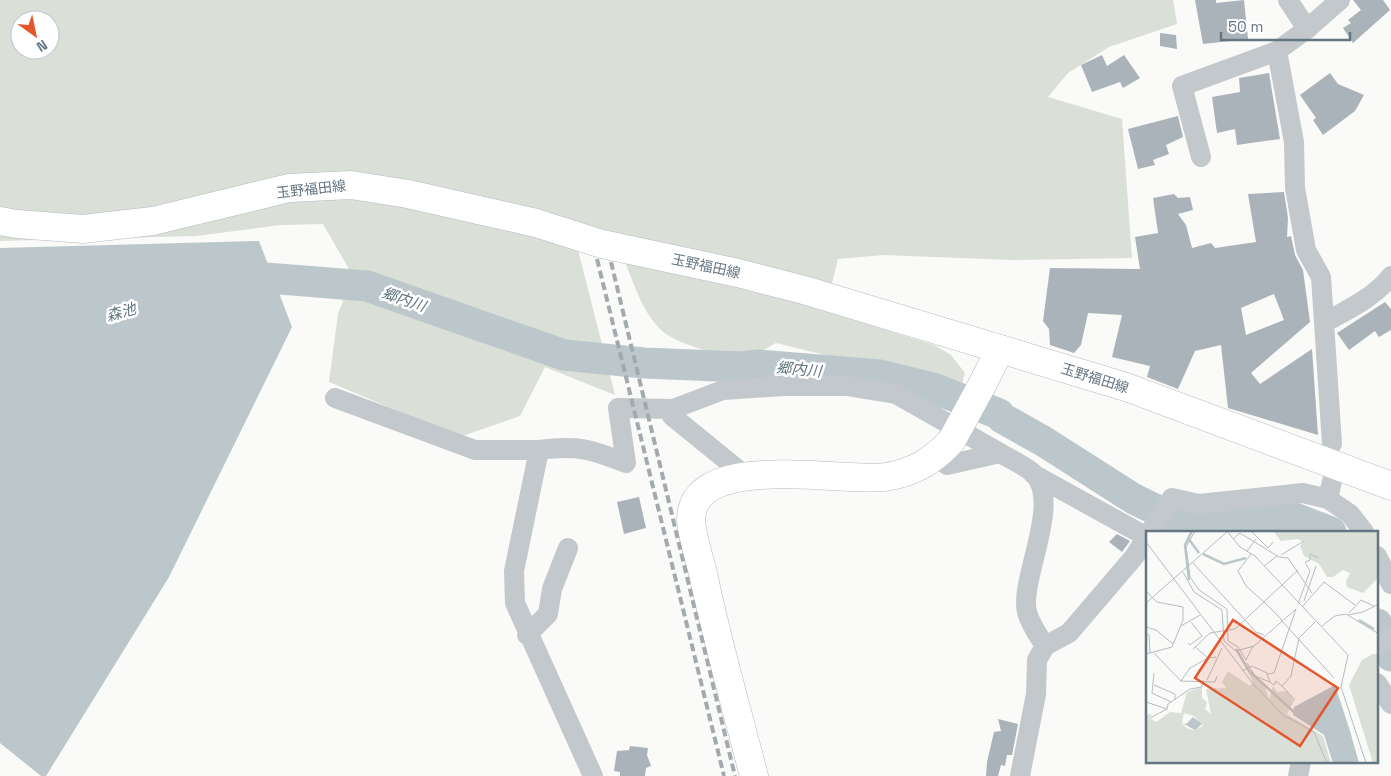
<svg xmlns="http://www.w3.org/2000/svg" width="1391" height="776" viewBox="0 0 1391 776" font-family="'Space Grotesk','Noto Sans JP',sans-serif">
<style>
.green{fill:#dadfd7;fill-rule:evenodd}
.water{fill:#bbc7cb}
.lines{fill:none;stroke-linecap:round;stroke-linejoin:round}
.river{stroke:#bbc7cb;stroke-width:31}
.building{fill:#aab3b9;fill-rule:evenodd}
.secondary-casing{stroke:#b3babf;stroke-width:29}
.primary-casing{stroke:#b5babe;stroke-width:29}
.street{stroke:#c3c8cc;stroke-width:20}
.secondary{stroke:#fff;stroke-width:28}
.primary{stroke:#fff;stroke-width:28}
.rail{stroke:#a2aab0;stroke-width:4;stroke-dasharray:8 4;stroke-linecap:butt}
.secondary-bridge-casing{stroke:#b3babf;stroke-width:29;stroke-linecap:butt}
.secondary-bridge{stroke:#fff;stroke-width:28}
.labels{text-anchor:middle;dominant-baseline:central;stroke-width:5;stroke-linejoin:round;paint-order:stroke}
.street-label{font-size:14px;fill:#657683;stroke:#fff}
.water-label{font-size:15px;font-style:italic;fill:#60757c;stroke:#fff}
.inset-river{fill:none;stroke:#bbc7cb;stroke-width:2.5}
.inset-road{fill:none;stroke:#b5bdc2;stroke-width:1}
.view{fill:#e4572e;fill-opacity:0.15;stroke:#e4572e;stroke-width:2.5}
.inset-edge{fill:none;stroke:#657683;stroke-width:2.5}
</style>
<rect width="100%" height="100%" fill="#fafaf8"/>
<path class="green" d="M0,0H1173L1177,24L1109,47L1068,73L1048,97L1122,119L1132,258L1011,260L884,255L838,259L825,311L934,345L951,355L965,373L961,388L776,343C768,347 760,353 752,356C733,361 675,344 661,330C642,311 634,284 624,259L578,250L615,395L545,367L520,416L460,437L329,382L338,314L353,276L323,224L281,225L196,236L0,241ZM20,20H50V50H20Z"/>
<path class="water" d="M259,241L292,327L169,577L46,776H41L0,743V248Z"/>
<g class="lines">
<path class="river" d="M231,279L242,276L367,286L564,355L644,363L741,367L759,365L880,375L933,388L999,414L1002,418L1043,441L1134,499L1167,515L1215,523L1292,517L1331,532
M1377,624L1391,656"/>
</g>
<path class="building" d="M1195,0H1216V3L1244,0L1248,39L1203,44Z
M1353,0H1383L1390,10L1353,43L1343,28L1351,23L1348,20L1361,10Z
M1160,33L1176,35L1177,49L1160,46Z
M1102,55L1107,66L1124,55L1140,78L1123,88L1120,82L1092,92L1081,65Z
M1269,73L1280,139L1237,145L1235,129L1217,133L1212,97L1240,92L1239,78Z
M1330,73L1338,84L1364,95L1355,111L1323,135L1313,120L1316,118L1300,95Z
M1178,116L1183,137L1166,145L1169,154L1153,160L1155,165L1138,169L1128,129Z
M1284,192L1288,218L1287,237L1291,236L1295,255L1303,270L1310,322L1251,373L1260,384L1312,349L1318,435L1228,408L1221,345L1195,351L1178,389L1147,377L1150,366L1112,357L1122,315L1088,313L1081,345L1074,353L1050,345L1049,329L1043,321L1050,268L1140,269L1135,237L1158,233L1153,198L1174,194L1178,198L1190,197L1193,210L1178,214L1186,225L1192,248L1211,243L1215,248L1256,242L1248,194ZM1274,294L1284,320L1246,335L1241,308Z
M1385,302L1391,309V330L1379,337L1375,331L1349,350L1337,333Z
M639,497L646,528L624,534L617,502Z
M1117,534L1130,541L1122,552L1109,542Z
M998,719L1018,724L1012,755H1007L1005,766L1001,765L998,776H986L987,762L994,732L1001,731Z
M630,746L648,748L647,755L651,766L646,768L645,776H620V772L614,771L617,751L629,750Z"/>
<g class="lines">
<defs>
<path id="secondary" d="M982,385L1000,349
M754,776C737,710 718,645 704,578C701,563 691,534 691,519C693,450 843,483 885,477C913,473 933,461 952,440"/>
<path id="primary" d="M0,221L17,224L83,229L153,221L289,188L351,185L408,194L536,223L602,244L738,273L804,290L1126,387L1391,486"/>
</defs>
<use href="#secondary" class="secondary-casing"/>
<use href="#primary" class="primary-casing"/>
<path class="street" d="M1288,0L1307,29
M1277,51L1294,142L1295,188L1306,250L1321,277L1332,444
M1201,157L1182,86L1277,51L1307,29L1340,0
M1324,323C1347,310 1375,297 1391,276
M335,398L475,450H539L514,571L515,603L593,776
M539,450C578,445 590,449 626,463L618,408L673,409
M936,457L947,465L1000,453C1010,459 1024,465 1033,473C1063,501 1019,580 1027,612C1030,624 1038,635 1045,646
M1033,474L1147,537
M747,477L672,416L673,409L723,390L783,386H846L896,394L1000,453
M1328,499L1332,481
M1150,532L1172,498L1199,504L1303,493L1328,499L1350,514L1364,532
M1377,556L1391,584
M527,635L548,614L552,589L568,548
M1377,645L1391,636
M1377,683L1391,704
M1020,776L1036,694L1037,660L1045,646L1069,633L1134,557L1147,537
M1298,776L1301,762"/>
<use href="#secondary" class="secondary"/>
<use href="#primary" class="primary"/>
<path class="rail" d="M597,259L724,776
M611,262L735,776"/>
<defs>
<path id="secondary-bridge" d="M952,440L982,385"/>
</defs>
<use href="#secondary-bridge" class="secondary-bridge-casing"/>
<use href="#secondary-bridge" class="secondary-bridge"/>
</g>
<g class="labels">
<g class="street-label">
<text transform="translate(311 189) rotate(-6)">玉野福田線</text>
<text transform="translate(706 266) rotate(12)">玉野福田線</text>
<text transform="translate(1095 378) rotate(17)">玉野福田線</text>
</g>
<g class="water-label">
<text transform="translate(404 299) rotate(19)">郷内川</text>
<text transform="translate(121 312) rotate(-16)">森池</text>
<text transform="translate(799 369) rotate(5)">郷内川</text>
</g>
</g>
<g transform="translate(1146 531)">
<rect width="232" height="232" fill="#fafaf8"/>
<path d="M232,0V47L217,62L201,56L200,50L204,42L197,39L187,46H181L173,33L158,25L154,15L157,11L152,8L135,10L128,1ZM227,123H232V232H227L203,154L216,129ZM101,139L119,155L123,168L127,155L131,161L141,160L148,170L141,183L177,205L185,232H0V184L6,183L3,187L10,191L24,181L35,182L41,161L56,156V167L61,171L59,178L65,183L60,158L80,157L76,151L82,140L104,155L107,151ZM38,182L48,185L57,195L47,199L41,197L36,193Z" fill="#dadfd7" fill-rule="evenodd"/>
<path d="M189,154L204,200L213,232H187L178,204L147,184L148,176ZM47,186L56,193L49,199L36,192L40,193Z" fill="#bbc7cb"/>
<path class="inset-river" d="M42,7L53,22M57,23L78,33L100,27M43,49L39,14L46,0M213,89L228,98M90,118L103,140L149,182"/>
<path class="inset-road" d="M49,0L40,16L44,46L53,59L81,78L82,110L92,116L100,129M81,0L94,16L109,25L202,124L195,156L220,232M105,0L122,17L127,11M87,8L94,2L133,26L142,27L166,62M0,11L108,154L137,184L168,201L181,232M101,20L110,8M105,23L92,40L100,55L118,71M135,24L158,10M47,32L110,101L118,104M118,35L131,25M37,41L48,61L76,79L78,110L90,120L108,115L150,78L128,142L123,143L106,135L96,140M0,60L11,71L37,76M158,70L170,35M118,71L136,89M0,72L81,1M152,73L164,40L159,31L164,29V23L173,27M156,76L178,51L209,74M203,82L215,69L228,75M202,84L217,81L233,73M135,89L188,147M35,95L54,84M176,95L189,85L200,83L233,103M0,96L10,99L27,113M0,102L3,104L4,122M42,112L44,114L56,105L45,91M49,116L62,127M47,118L64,102L89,98L152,39M8,122L35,150L44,137L62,127L70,126M0,123L26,116L37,89V76M100,129L107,115M101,132L109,145L124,151L121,143M8,142L6,162L25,171M61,149L76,117M34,150L69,151L71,145M124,151L128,154L130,150L136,155M8,154L29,163V169M149,169L136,155L145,145L153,107L169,91M0,171L21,178L22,173L44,158L56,156L57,149M4,187L21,178"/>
<path class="view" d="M87,89L192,157L154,215L49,147Z"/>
<rect width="232" height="232" class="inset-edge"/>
</g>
<g transform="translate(35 35) rotate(147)"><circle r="24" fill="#ffffff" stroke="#c1c8cd"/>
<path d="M0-4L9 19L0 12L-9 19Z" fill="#e4572e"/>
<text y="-8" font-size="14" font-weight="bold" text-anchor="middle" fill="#657683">N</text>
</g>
<path d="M1221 32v8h129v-8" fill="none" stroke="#657683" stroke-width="2.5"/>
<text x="1228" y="32" font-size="15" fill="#657683" stroke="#ffffff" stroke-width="4" paint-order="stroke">50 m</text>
</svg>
